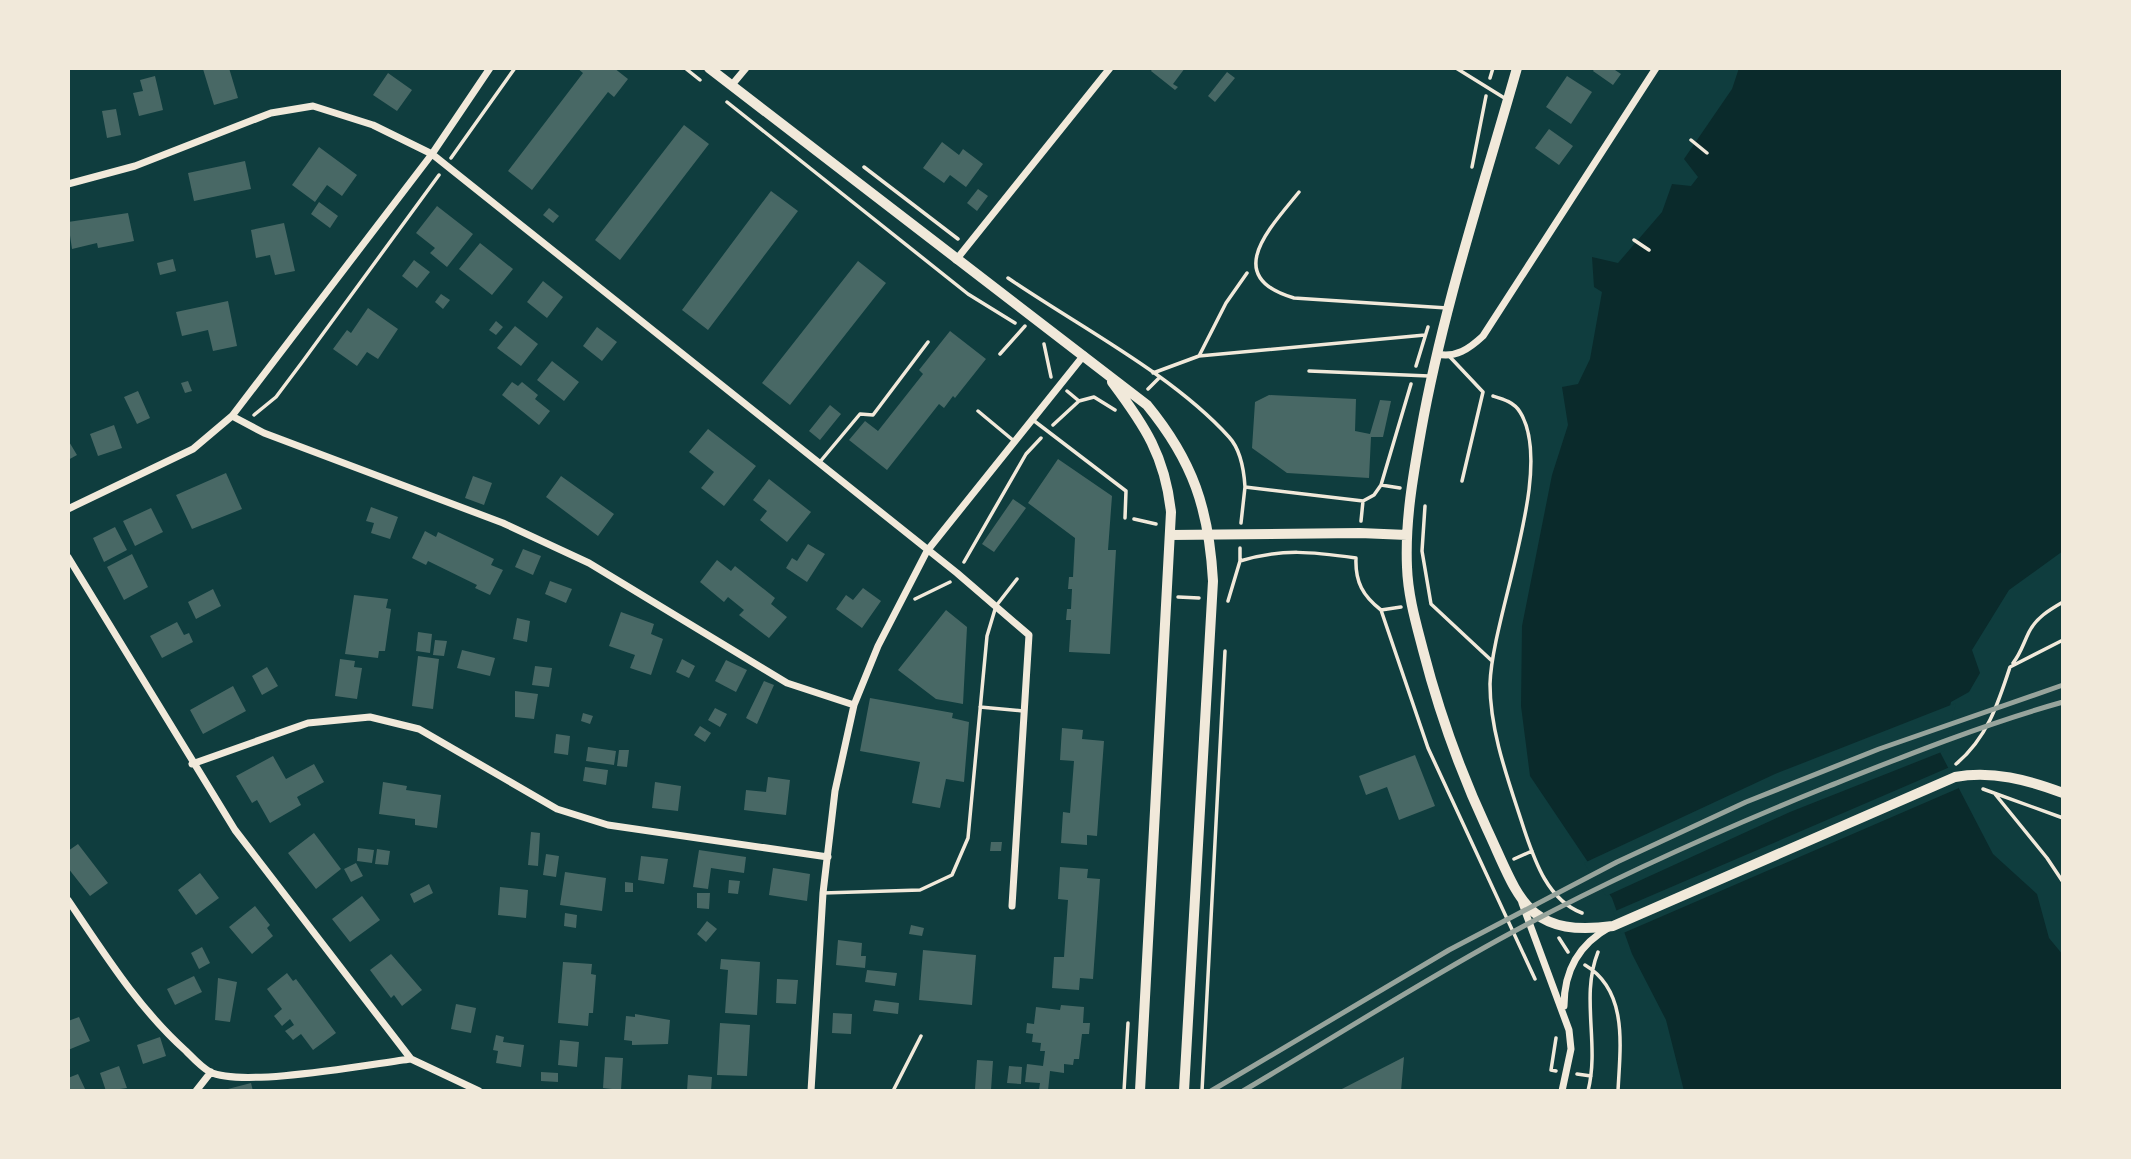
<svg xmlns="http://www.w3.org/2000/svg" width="2131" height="1159" viewBox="0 0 2131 1159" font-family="Rubik,sans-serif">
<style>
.water{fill:#0a2a2b}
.pier{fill:#0f3d3e}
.building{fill:#486865}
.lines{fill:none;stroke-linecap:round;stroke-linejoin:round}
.path{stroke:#f1e9da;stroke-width:3.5}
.service{stroke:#f1e9da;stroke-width:3.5}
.minor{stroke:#f1e9da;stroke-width:7}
.tertiary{stroke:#f1e9da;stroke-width:10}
.secondary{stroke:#f1e9da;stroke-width:10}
.rail{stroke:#97a49c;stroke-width:5}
</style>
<rect width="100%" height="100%" fill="#0f3d3e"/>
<path class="water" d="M1739,68H2063V551L2009,590L1972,650L1980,673L1969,692L1951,702L1940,752L1993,854L2037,894L2049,938L2063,955V1091H1684L1666,1020L1632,954L1612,898L1530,776L1521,706L1522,626L1552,475L1568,425L1562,387L1578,384L1590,359L1602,292L1594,287L1592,257L1618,263L1662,212L1672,184L1691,186L1698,177L1684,159L1732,89Z"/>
<path class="pier" d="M1956,703L1944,751L1790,812L1606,896L1584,863L1775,774Z
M1950,767L1959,788L1621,934L1613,912Z"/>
<path class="building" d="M229,68L238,98L214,105L203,69Z
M577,68H614L628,79L614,97L608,92L532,190L508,171L583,73Z
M1153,68H1185L1173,84L1178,87L1175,90L1151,71Z
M1595,68H1612L1621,74L1613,85L1593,71Z
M1227,72L1235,78L1215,102L1208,96Z
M388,73L412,90L397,111L373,95Z
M155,76L163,110L139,116L133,93L143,91L140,80Z
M1567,76L1592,92L1571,124L1546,107Z
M116,109L121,135L107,138L102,111Z
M684,125L709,144L620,260L595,240Z
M1549,129L1573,146L1559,165L1535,148Z
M942,142L959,155L963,149L983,164L966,187L950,175L944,183L923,168Z
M319,147L357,175L342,196L327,185L315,202L292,185Z
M245,161L251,189L194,201L188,173Z
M978,189L988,196L977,211L967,203Z
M771,191L798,211L708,330L682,310Z
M319,202L338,216L330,228L311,214Z
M437,206L473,234L447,267L430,253L435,248L416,233Z
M549,208L559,216L553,223L543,215Z
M128,213L134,241L98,248L97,243L72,249L68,222Z
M284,223L295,271L275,275L270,255L256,258L251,230Z
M480,243L513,269L492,295L459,269Z
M173,259L176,271L160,275L157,263Z
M414,260L430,272L417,288L402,276Z
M858,261L886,283L790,405L762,383Z
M543,281L563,297L547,318L527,302Z
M441,294L450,300L443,309L435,302Z
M228,301L237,346L213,351L208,330L182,336L176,312Z
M368,308L398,329L378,359L367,352L357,366L333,349L347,330L351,333Z
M496,321L503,327L496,335L489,330Z
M515,326L538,344L521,366L497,348Z
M597,327L617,342L602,361L583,346Z
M950,331L986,359L955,398L953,396L944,408L939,404L887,470L849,440L865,421L878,431L923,374L919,370Z
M552,361L579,382L564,401L537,380Z
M188,381L192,391L185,393L181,383Z
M512,382L518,386L522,382L538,395L535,399L550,411L539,425L502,395Z
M138,391L150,418L137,424L124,397Z
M1269,395L1356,399L1355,431L1370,434L1380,400L1391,401L1383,437H1371L1369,478L1287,473L1252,448L1255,402Z
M830,405L841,414L820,440L809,431Z
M114,425L122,448L98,456L90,434Z
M708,429L756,466L724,506L701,488L714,472L689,452Z
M68,440L77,455L68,460Z
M1058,459L1112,496L1108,550H1116L1110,654L1069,652L1071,620H1066L1067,609H1071L1072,589H1068L1069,577H1073L1075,538L1028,503Z
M226,473L242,509L192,529L176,495Z
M473,476L492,483L484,505L465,498Z
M561,476L614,514L598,536L546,497Z
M769,479L811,512L787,542L760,520L767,511L753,500Z
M1013,499L1026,508L994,552L982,544Z
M371,507L398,517L390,539L371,533L374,523L366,521Z
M151,508L163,532L135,546L123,521Z
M115,527L127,550L104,562L93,538Z
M425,531L436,537L438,532L494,559L491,565L503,570L490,595L475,588L477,585L428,561L426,565L412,558Z
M808,544L825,554L807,582L786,568L792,558L797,561Z
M523,549L541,556L533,575L515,567Z
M132,554L148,587L124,600L107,567Z
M717,560L731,571L735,566L775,598L771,604L787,617L769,638L739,615L744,610L728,597L724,602L700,582Z
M550,581L572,589L566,603L545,594Z
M863,588L881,601L862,628L836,609L846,595L853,600Z
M213,589L221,606L196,619L188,602Z
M354,595L388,599L386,608L391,609L385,651H379L378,658L345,654Z
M946,610L967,627L963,704L936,699L898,670Z
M621,612L654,624L651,634L663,639L651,675L630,668L635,655L609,646Z
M517,618L530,621L527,642L513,639Z
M177,622L184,635L189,633L193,642L162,658L150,636Z
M418,632L432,634L430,653L416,651Z
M435,640L447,641L444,656L433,655Z
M462,650L495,658L490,676L457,668Z
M418,656L439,659L433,709L412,706Z
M340,659L355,661L354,667L362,668L357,699L335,696Z
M682,659L695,666L689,678L676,672Z
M726,660L747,670L736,692L715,681Z
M535,666L552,668L549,687L532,685Z
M267,667L278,686L262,695L252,676Z
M764,681L774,685L757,724L746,718Z
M233,686L246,711L203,734L190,710Z
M515,691L538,694L534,719L515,717Z
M870,698L953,713L952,718L969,722L964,782L946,779L940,808L912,803L920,762L860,751Z
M715,708L727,714L720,727L708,720Z
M583,713L593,716L590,724L581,721Z
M700,726L711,733L705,742L694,735Z
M1062,728L1083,730L1082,739L1104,741L1097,836L1087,835V845L1061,843L1063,812L1070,813L1074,761L1060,760Z
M556,734L570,736L568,755L554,753Z
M588,747L616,751L614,765L586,761Z
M619,750H629L627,767L617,766Z
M1415,755L1435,806L1399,820L1387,787L1366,795L1359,776Z
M273,756L286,779L314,764L324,782L297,797L301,805L270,823L257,800L252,803L236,776Z
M585,767L608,770L606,785L583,781Z
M768,777L790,780L786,815L744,810L746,790L766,792Z
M383,782L407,786L406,790L441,795L437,828L415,825V819L379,814Z
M655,782L681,786L678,811L652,808Z
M531,832L540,833L538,866L528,865Z
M314,833L341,869L316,889L288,853Z
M991,842H1002L1001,851H990Z
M78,844L108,883L90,896L68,868V851Z
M358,848L374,850L372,863L357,861Z
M377,849L390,851L388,865L375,864Z
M699,850L746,857L744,873L711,868L708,889L693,887Z
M546,854L559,856L556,877L543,875Z
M641,856L668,859L664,884L638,880Z
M356,863L363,876L351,882L344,869Z
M1060,867L1088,869L1087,878L1100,879L1093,979L1080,978L1079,990L1052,988L1054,957H1064L1068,900L1058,899Z
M773,868L810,874L807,901L769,895Z
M565,872L606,878L602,911L560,905Z
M200,873L219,898L196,915L178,890Z
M729,880L740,881L738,894L728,893Z
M625,882L633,883V892H625Z
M429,884L433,893L414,903L410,894Z
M500,887L528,890L526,918L498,915Z
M697,893H710L709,909L697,908Z
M362,896L380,920L350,942L332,919Z
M255,906L270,925L267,928L273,936L252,954L229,927Z
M565,913L577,915L576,928L564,926Z
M707,921L717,929L706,942L697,934Z
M911,925L924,928L922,936L909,934Z
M838,940L862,943L861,956H866L865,968L836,965Z
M202,947L210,963L199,969L191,953Z
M923,950L976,955L972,1005L919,1000Z
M391,954L422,990L402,1006L394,995L391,998L370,970Z
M721,959L760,962L757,1015L725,1013L728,970L720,969Z
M563,962L592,964L591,974L596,975L593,1013H589L588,1026L558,1023Z
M867,970L897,973L895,986L865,982Z
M287,973L293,981L296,979L336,1033L313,1050L301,1034L293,1040L285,1031L294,1025L290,1019L282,1026L274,1016L282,1009L267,989Z
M194,976L202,992L175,1005L167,989Z
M218,978L237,982L230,1022L215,1020Z
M777,979L798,980L796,1004L776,1003Z
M875,1000L899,1003L898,1014L873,1011Z
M456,1004L476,1008L471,1033L451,1029Z
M1061,1005L1084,1007L1083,1023H1090L1089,1034H1082L1079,1059H1074L1073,1065L1064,1064V1073L1050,1071L1048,1091L1039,1090L1040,1083L1025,1082L1027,1064L1043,1066L1045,1051H1040L1041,1043L1032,1042L1033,1034L1026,1033L1027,1023L1034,1024L1036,1007L1060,1010Z
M833,1013L852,1014L851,1034L832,1033Z
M635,1014L670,1020L668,1044L632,1045V1041L624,1040L626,1016L635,1017Z
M79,1017L90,1041L68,1050V1021Z
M720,1023L750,1025L747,1076L717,1075Z
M496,1035L504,1037L503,1042L524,1045L521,1067L496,1063L498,1051L493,1050Z
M160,1037L166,1056L143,1064L137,1045Z
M560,1040L579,1042L577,1067L558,1065Z
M605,1057L623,1058L621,1090L603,1088Z
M1404,1057L1401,1091H1338Z
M977,1060L993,1061L991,1090L975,1089Z
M119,1066L127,1088L106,1091L100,1073Z
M1009,1066L1022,1067L1021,1084L1007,1083Z
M541,1072L558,1073V1082L541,1081Z
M78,1074L86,1091H68V1078Z
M688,1075L712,1077L711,1091H687Z
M251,1083L253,1091H224V1090Z"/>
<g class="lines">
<path class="path" d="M685,68L700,80
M1490,78L1493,68
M727,102L968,294L1015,323
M1691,140L1707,153
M451,158L515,68
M864,167L958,239
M1472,167L1486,96
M1634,240L1649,250
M1008,278C1078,326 1172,374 1229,437C1241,450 1244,470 1245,487L1363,501L1374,495L1381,485
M1044,344L1051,377
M1000,354L1025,326
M1199,356L1226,303L1247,273
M1416,366L1428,327
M1153,373L1199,356L1425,335
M1148,389L1159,378
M1067,391L1079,401L1094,397L1115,410
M1493,396C1503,399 1514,402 1520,412C1556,469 1492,615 1490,684C1490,733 1509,782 1524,829C1535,862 1548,900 1582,913
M254,415L276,397L303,361L439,175
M1053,425L1079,401
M1400,488L1381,485L1411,384
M1425,506L1422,551L1431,604L1491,660
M1134,519L1156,524
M1361,521L1363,501
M1241,523L1245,487
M1240,561C1282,548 1313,552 1356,558C1355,582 1363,596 1381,610L1428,748L1535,979
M964,562L1026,454L1041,438
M1178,597L1199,598
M915,599L950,582
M1228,601L1240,561V548
M1381,610L1401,607
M2013,663C2021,653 2023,644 2029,632C2036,618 2049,610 2063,602
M1956,764C1987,738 1998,704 2010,667L2063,640
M1983,789L2063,818
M1995,794L2047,858L2063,882
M1514,859L1532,851
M1559,938L1568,952
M1585,965C1629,991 1620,1048 1618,1091
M1556,1071L1551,1070L1556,1038
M1577,1074L1591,1076
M1124,1091L1128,1023
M1202,1091L1225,651
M1588,1091C1600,1044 1580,997 1598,952"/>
<path class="service" d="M1456,68L1506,99
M1299,192C1270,228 1221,277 1294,298L1447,308
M1450,357L1483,392L1462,481
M1309,371L1429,376
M978,411L1014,441
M1033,420L1126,491L1125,518
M819,463L860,414L873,415L928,342
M980,707L1023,711
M823,893L920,890L952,875L968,838L987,636L996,606L1017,579
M893,1091L921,1036"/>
<path class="minor" d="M731,86L746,68
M68,184L135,166L271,113L313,106L373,125L432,154L957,573L1029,635L1012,906
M956,260L1110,68
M1437,354C1456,358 1469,349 1483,336L1656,68
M232,416L264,433L503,523L589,563L787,683L854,705
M68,509L193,449L232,416L432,154L490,68
M68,557L235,830L411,1059L479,1091
M192,764L308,723L370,717L419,729L557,809L608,825L828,857
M68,900C104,953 138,1008 186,1051C193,1058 201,1067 210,1072C243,1088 370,1064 411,1059
M1522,903L1569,1030L1571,1049L1562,1091
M1564,1006C1564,971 1579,944 1610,927
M196,1091L211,1072
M811,1091L823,893L835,791L854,705L878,646L927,551L1084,355"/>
<path class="tertiary" d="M1517,68C1483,188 1443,308 1421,431C1413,476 1405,521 1407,567C1408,596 1416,623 1423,650C1439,712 1460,771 1487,829C1519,897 1525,938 1613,926L1955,777C1992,770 2028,780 2063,793
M1170,535L1360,533L1407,535"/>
<path class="secondary" d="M709,68L1147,405C1193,461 1209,509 1213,581L1184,1091
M1112,382C1145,426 1165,456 1171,512L1140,1091"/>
<path class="rail" d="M1211,1091L1449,950L1617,862L1746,802L1879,749L2063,685
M1243,1091C1328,1041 1411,988 1498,940C1603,882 1713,833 1824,788C1902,757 1981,725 2063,702"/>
</g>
<rect width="2131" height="1159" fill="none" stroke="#f1e9da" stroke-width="140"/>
</svg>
